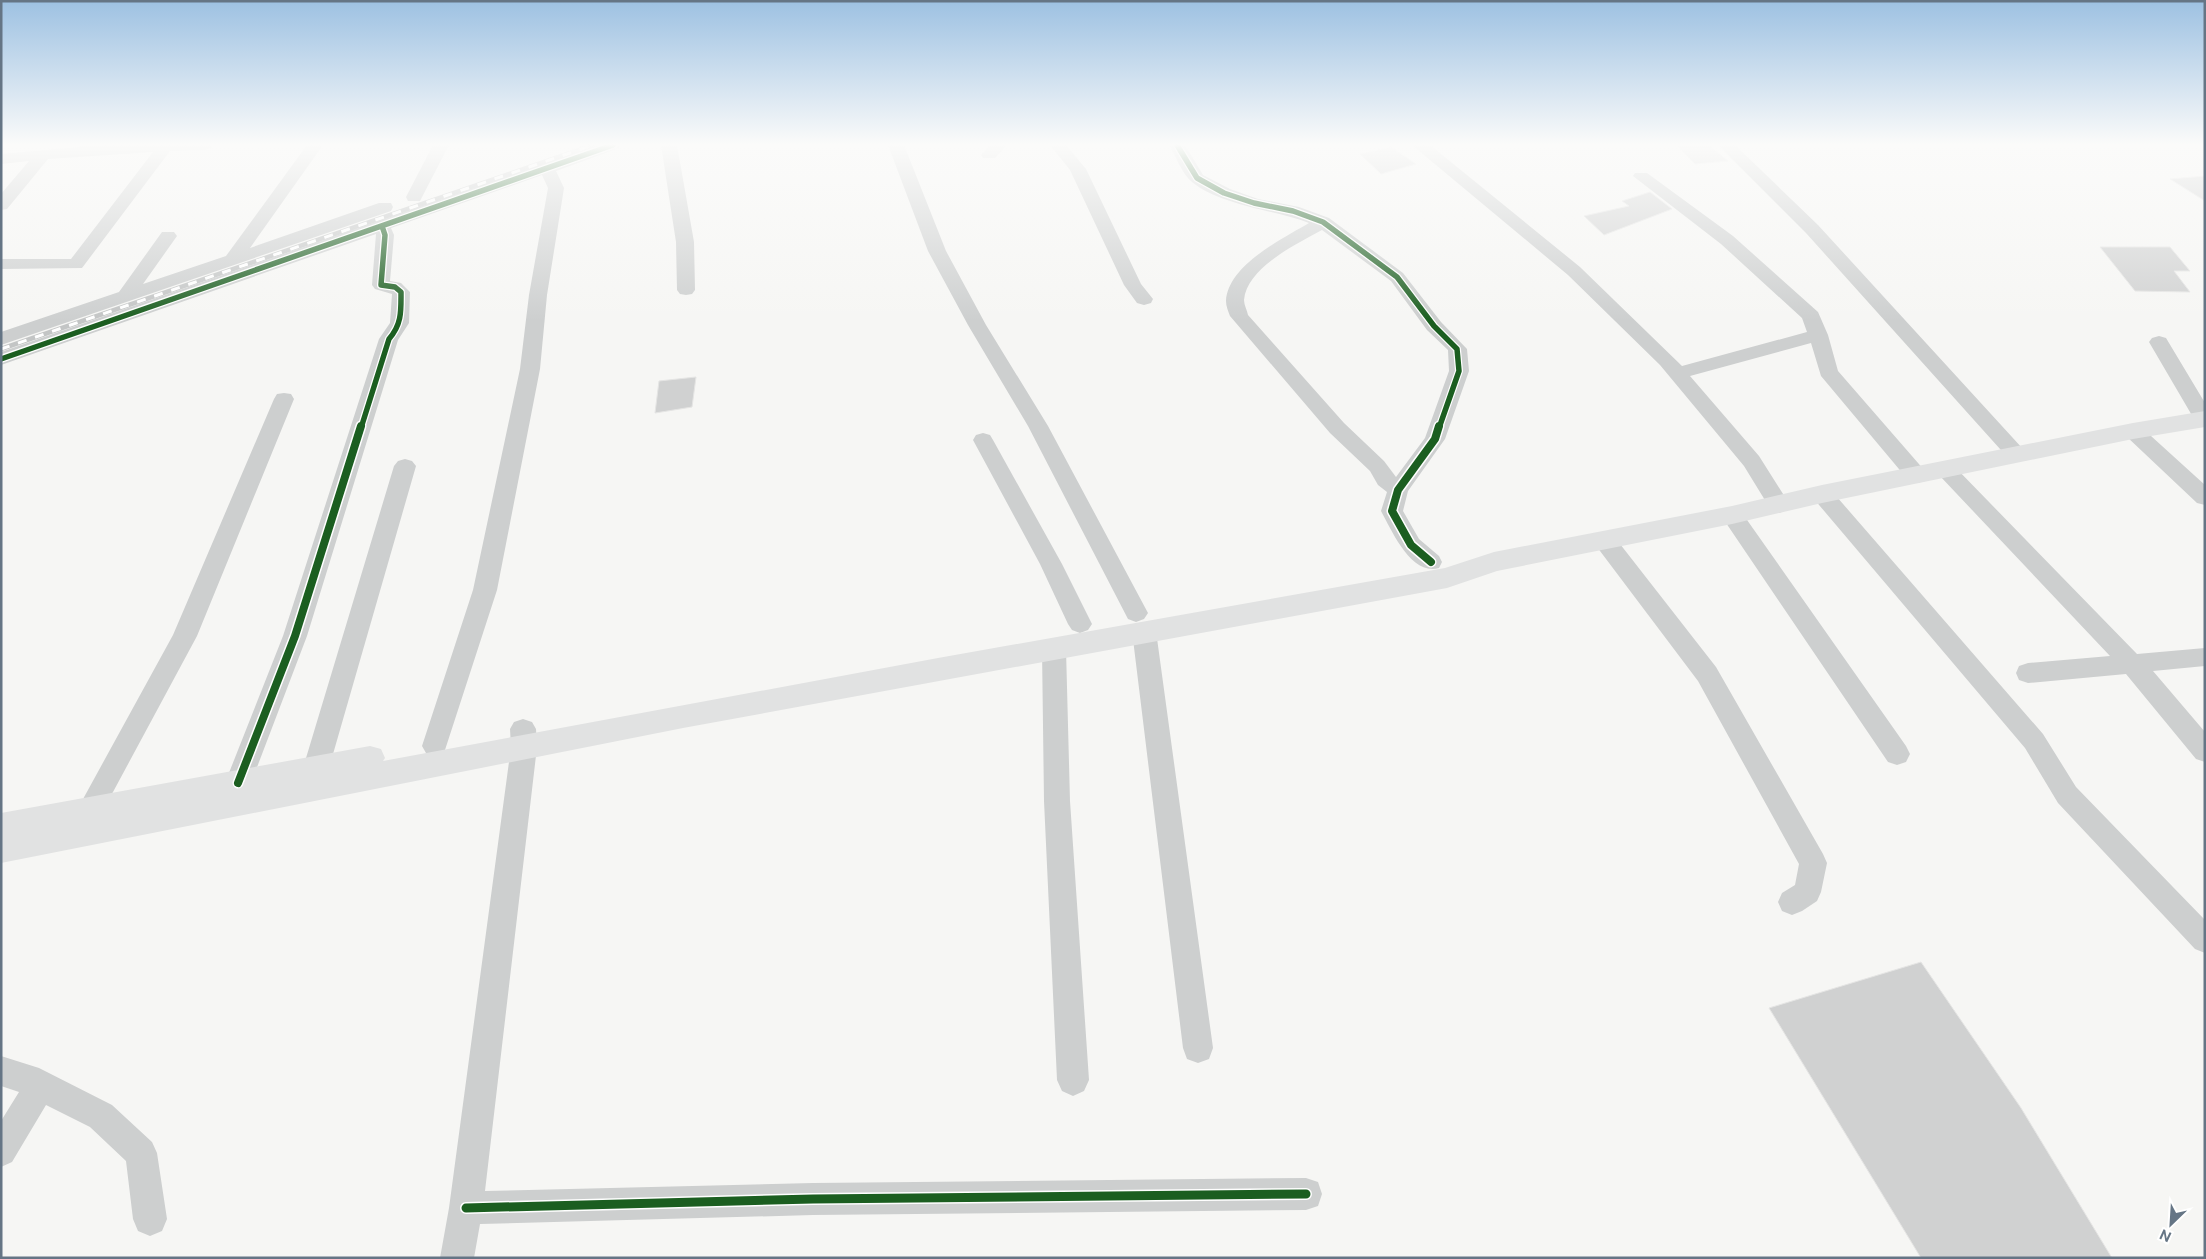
<svg xmlns="http://www.w3.org/2000/svg" width="2206" height="1259" viewBox="0 0 2206 1259" font-family="'Public Sans',sans-serif">
<style>
.building{fill:#d0d1d1;stroke:#e5e5e4}
.lines{fill:none;stroke-linecap:round;stroke-linejoin:round}
.minor{fill:#cdcfcf;fill-rule:evenodd}
.major{fill:#e1e2e2;fill-rule:evenodd}
.rail-casing{stroke:#c3c5c5;stroke-width:4.5}
.rail{stroke:#fff;stroke-width:3;stroke-dasharray:9;stroke-linecap:butt}
.cycleway-far2-casing{stroke:#fff;stroke-width:8}
.cycleway-far1-casing{stroke:#fff;stroke-width:11}
.cycleway-casing{stroke:#fff;stroke-width:12}
.cycleway-far2{stroke:#1b5e20;stroke-width:5.5}
.cycleway-far1{stroke:#1b5e20;stroke-width:8}
.cycleway{stroke:#1b5e20;stroke-width:9}
</style>
<rect width="100%" height="100%" fill="#f6f6f4"/>
<path class="building" d="M1676,145H1709L1728,161L1695,164Z
M1391,147L1416,164L1381,174L1360,154Z
M2205,176V201L2170,179Z
M1650,192L1672,209L1604,235L1584,216L1629,206L1622,201Z
M2100,247H2170L2190,271H2174L2190,292L2135,291Z
M696,377L692,407L655,413L659,381Z
M1921,962L2021,1108L2112,1258H1921L1769,1008Z"/>
<g class="lines">
<path class="minor" d="M100,145H213L211,148L205,150L170,151L82,268L1,269V259H71L153,152L48,159L7,209L1,210V194L29,161L1,164V154Z
M307,145H323L250,248L379,203H391L393,207L391,211L1,345V332L119,292L162,232H174L177,236L143,284L226,256Z
M433,145H449L420,201H408L406,197Z
M598,145H621L619,148L556,171L564,188L547,295L540,369L497,590L444,753L435,757L426,753L422,746L473,590L520,369L529,295L548,188L542,175L391,228L394,235L390,281L401,283L410,292L409,323L398,340L307,636L251,783L247,791L238,794L229,791L225,783L283,636L379,339L390,323L392,294L375,289L372,285L376,234L1,365V352Z
M661,145H677L694,242L695,290L692,294L686,295L680,294L677,290L676,242Z
M888,145H904L946,251L986,325L1048,426L1148,613L1144,619L1136,622L1128,619L1028,426L968,325L928,251Z
M990,145H1007L995,158H983L981,155Z
M1050,145H1066L1086,169L1141,284L1153,299L1151,303L1144,305L1137,303L1124,285L1070,170Z
M1169,145H1185L1203,175L1230,189L1258,199L1299,207L1329,218L1403,273L1441,322L1467,349L1469,371L1445,439L1408,491L1403,511L1419,539L1439,556L1442,562L1439,568C1411,576 1392,531 1381,511L1387,492L1378,485L1370,471L1330,433L1230,316C1228,311 1226,306 1226,301C1228,265 1282,239 1309,223C1275,210 1219,205 1192,182C1182,174 1176,156 1169,145ZM1322,230L1391,281L1427,330L1448,350L1449,371L1425,438L1396,477L1384,461L1344,423L1248,315C1247,310 1244,305 1244,300C1247,267 1297,244 1322,230Z
M1412,145H1430L1580,267L1682,366L1807,332L1802,318L1721,244L1633,176L1635,173H1647L1733,236L1818,312L1828,335L1838,371L1925,471L1928,476L1925,481L1917,483L1909,481L1821,376L1811,343L1690,376L1759,456L1790,505L1787,510L1779,513L1771,510L1744,466L1660,365L1568,275Z
M1718,145H1735L1818,225L2023,449L2026,454L2023,459L2016,461L2009,459L1806,233Z
M2159,336L2166,338L2205,403V425L2197,424L2149,342L2152,338Z
M284,393L291,394L294,399L197,636L99,818L90,821L81,818L77,810L173,635L274,399L277,394Z
M2133,424L2140,426L2205,485V505L2197,503L2126,436L2123,431L2126,426Z
M983,433L990,435L993,440L1062,564L1092,624L1088,630L1080,633L1072,630L1068,624L1040,564L973,440L976,435Z
M405,459L412,461L416,466L329,768L325,776L316,779L307,776L303,768L394,466L398,461Z
M1946,463L1953,465L2137,654L2205,648V666L2153,671L2205,732V762L2196,759L2126,674L2028,683L2019,680L2016,673L2019,666L2028,663L2110,656L1939,475L1935,470L1939,465Z
M1822,487L1830,489L2043,734L2076,787L2205,920V953L2195,949L2058,803L2025,748L1814,499L1811,494L1814,489Z
M1732,507L1740,510L1906,746L1910,754L1906,762L1897,765L1888,762L1724,520L1721,515L1724,510Z
M1605,533L1613,535L1716,667L1823,854L1827,863L1821,892L1817,901L1802,911L1792,915L1782,911L1778,902L1782,893L1795,885L1799,864L1698,681L1597,547L1594,541L1597,535Z
M1144,622L1152,625L1156,631L1213,1048L1209,1059L1198,1063L1187,1059L1183,1048L1132,631L1136,625Z
M1054,640L1063,642L1066,649L1070,801L1089,1080L1084,1091L1073,1096L1062,1091L1057,1080L1044,801L1042,649L1045,642Z
M523,719L532,722L536,729L537,747L485,1191L813,1183L1306,1178L1318,1182L1322,1194L1318,1206L1306,1210L813,1215L480,1224L474,1258H440L449,1208L511,747L510,729L514,722Z
M1,1056L39,1068L112,1105L152,1142L157,1153L167,1219L162,1231L150,1236L138,1231L133,1219L126,1161L90,1127L46,1105L12,1162L1,1167V1121L19,1092L1,1086Z"/>
<path class="major" d="M2205,411V427L2133,439L1822,503L1732,524L1497,571L1447,588L683,728L1,863V813L370,746L381,749L385,758L383,761L938,658L1445,568L1494,552L1732,506L1822,485L2133,423Z"/>
<defs>
<path id="rail" d="M1,349L593,145"/>
</defs>
<use href="#rail" class="rail-casing"/>
<use href="#rail" class="rail"/>
<defs>
<path id="cycleway-far2" d="M1177,145L1197,178L1224,193L1254,203L1293,211L1323,222L1397,277L1434,326L1457,349L1459,371L1439,428
M1,359L613,145
M361,428L389,339C402,324 401,311 401,292L395,287L381,285L385,235L382,226"/>
<path id="cycleway-far1" d="M1431,562L1411,545L1392,511L1398,490L1435,439L1439,426
M238,783L295,636L361,426"/>
<path id="cycleway" d="M466,1208L813,1199L1306,1194"/>
</defs>
<use href="#cycleway-far2" class="cycleway-far2-casing"/>
<use href="#cycleway-far1" class="cycleway-far1-casing"/>
<use href="#cycleway" class="cycleway-casing"/>
<use href="#cycleway-far2" class="cycleway-far2"/>
<use href="#cycleway-far1" class="cycleway-far1"/>
<use href="#cycleway" class="cycleway"/>
</g>
<linearGradient id="sky" x2="0" y2="1"><stop stop-color="#9dc1e2"/><stop offset="0.45" stop-color="#fbfbfa"/><stop offset="1" stop-color="#fbfbfa" stop-opacity="0"/></linearGradient>
<rect width="2206" height="321" fill="url(#sky)"/>
<rect width="2206" height="1259" fill="none" stroke="#657585" stroke-width="5"/>
<g transform="translate(2171 1224) rotate(205)" stroke="#ffffff" stroke-width="4" paint-order="stroke">
<path d="M0-4L9 19L0 12L-9 19Z" fill="#657585"/>
<text y="-8" font-size="14" font-weight="bold" text-anchor="middle" fill="#657585">N</text>
</g>
</svg>
